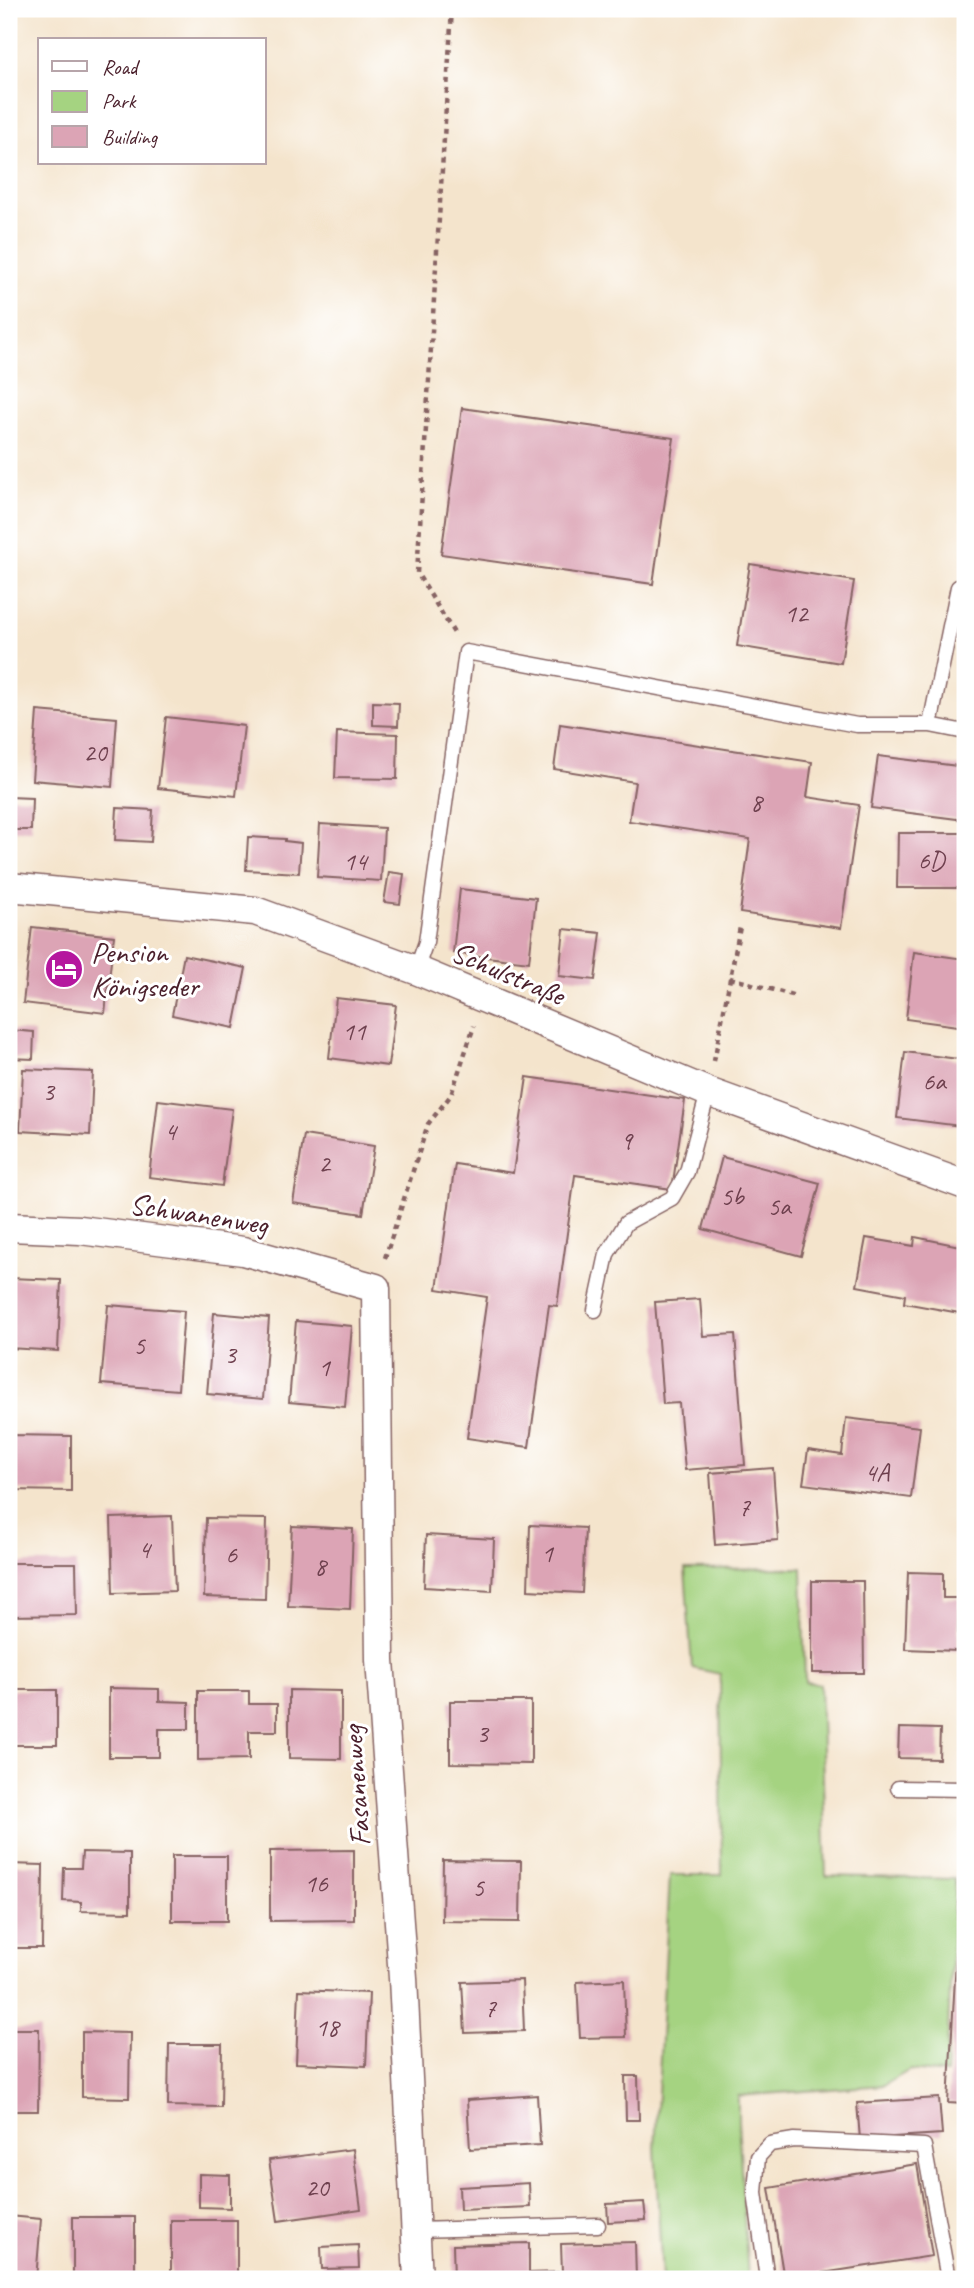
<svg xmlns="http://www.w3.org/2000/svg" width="974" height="2288" viewBox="0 0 974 2288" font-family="Caveat,sans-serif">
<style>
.green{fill:#a5d381;stroke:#787956;stroke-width:2}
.building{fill:#dca4b5}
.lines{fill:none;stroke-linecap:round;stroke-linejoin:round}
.service-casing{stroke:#866463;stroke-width:17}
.minor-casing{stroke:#866463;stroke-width:31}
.path{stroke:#866463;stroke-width:4.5;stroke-dasharray:5 5;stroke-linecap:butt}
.service{stroke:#fff;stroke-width:14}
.minor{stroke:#fff;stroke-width:28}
.labels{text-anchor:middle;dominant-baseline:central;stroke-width:6;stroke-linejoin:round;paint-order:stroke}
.number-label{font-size:26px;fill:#6e404e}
.poi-label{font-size:30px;fill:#4a1f2b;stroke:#fff;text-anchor:start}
.street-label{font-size:30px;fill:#4a1f2b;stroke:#fff}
</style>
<rect width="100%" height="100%" fill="#fff"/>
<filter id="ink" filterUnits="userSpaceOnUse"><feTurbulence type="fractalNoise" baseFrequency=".0143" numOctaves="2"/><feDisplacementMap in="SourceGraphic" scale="14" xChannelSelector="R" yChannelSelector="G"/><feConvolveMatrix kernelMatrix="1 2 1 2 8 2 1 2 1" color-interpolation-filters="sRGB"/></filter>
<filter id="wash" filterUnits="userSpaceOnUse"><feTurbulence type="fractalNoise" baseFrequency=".00686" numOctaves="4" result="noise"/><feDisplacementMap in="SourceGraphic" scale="28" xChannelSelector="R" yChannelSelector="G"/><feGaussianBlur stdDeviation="1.57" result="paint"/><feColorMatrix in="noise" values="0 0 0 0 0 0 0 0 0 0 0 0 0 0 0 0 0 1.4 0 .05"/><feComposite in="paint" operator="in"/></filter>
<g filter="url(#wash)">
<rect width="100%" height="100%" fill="#f4e4cc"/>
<path class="green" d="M802,1568L805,1682L820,1684L826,1876L955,1879L946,2074L910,2070L884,2085L738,2096V2121L748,2279H662L655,2148L670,1875H722L720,1674L692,1668L685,1569Z"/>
<g id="blocks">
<path class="building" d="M462,408L674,438L653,584L441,554Z
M750,564L854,581L841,663L737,646Z
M963,636H965V686H961Z
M373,702L399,703L398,726L373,725Z
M37,711L117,718L112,787L32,780Z
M166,717L244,726L236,796L158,788Z
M560,724L812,762L807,797L859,805L841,928L740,913L750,839L629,821L635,782L554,769Z
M337,732L398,734L397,779L335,778Z
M878,756L965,767V820L871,808Z
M9,797L32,798L31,830H9Z
M117,808L153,810L151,842L115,840Z
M320,824L384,828L381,881L317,877Z
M898,833H965V888H897Z
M248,837L285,839V841L301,843L299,873L246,870Z
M389,872L404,874L400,904L384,902Z
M460,889L536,898L529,962L453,953Z
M32,927L114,936L105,1013L23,1003Z
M564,929L601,933L595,980L559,976Z
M914,952L965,959V1027L906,1019Z
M184,955L246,968L234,1028L172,1015Z
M336,998L396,1005L388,1066L329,1058Z
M9,1030L34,1032L33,1059L9,1058Z
M905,1052L965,1060V1084L960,1126L897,1118Z
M23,1069L93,1072L90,1135L20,1131Z
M527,1077L685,1100L672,1189L575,1175L557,1306L549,1305L529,1447L467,1438L487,1297L437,1289L455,1164L513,1173Z
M158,1100L232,1109L222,1186L149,1177Z
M304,1135L374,1146L363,1214L293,1203Z
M722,1157L820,1183L801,1256L703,1229Z
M915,1237L965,1247V1314L904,1303L905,1295L857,1286L866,1238L914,1246Z
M9,1278L61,1280L58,1351L9,1348Z
M700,1299L703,1336L735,1334L745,1465L685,1470L679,1403L663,1404L655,1302Z
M108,1305L184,1311L178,1390L101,1384Z
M214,1313L269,1318L263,1399L207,1394Z
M296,1321L352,1326L345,1407L289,1402Z
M846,1418L920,1427L911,1498L803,1484L808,1450L842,1455Z
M9,1435L71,1436V1491L9,1490Z
M773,1468L778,1540L715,1545L710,1473Z
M172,1516L175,1591L113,1593L111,1518Z
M206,1518L267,1519L265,1599L204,1597Z
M530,1525L585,1528L582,1593L528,1590Z
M292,1526L353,1529L350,1609L288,1606Z
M426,1535L494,1539L492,1591L424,1587Z
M9,1563H76L77,1615L9,1616Z
M908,1572L943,1573V1598H959L958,1651L905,1649Z
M812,1581H863L864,1673H812Z
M109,1688L159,1689V1701L189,1702V1729H159V1757H109Z
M9,1690H57V1745H9Z
M289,1690L341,1691V1759L289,1758Z
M198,1691H249V1704H277V1731H249V1759L198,1760Z
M450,1701H531V1764L450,1763Z
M899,1728L940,1729L939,1759L898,1758Z
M963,1834H965V2104L948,2103Z
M354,1850V1920L270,1921V1851Z
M82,1852L130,1853V1912L81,1911V1902L63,1901L64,1868H81Z
M172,1856H227V1921H172Z
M443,1860L521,1861L520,1922L442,1921Z
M9,1864L43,1865L42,1948H9Z
M522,1980L524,2031L465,2033L462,1982Z
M624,1980L626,2037L580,2038L577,1982Z
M299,1990L369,1993L366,2066L296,2063Z
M9,2029H39L38,2111H9Z
M82,2032L130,2033L129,2098L82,2097Z
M169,2044H222L221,2107L168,2106Z
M625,2076H638L639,2120H626Z
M537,2095L540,2145L470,2149L467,2100Z
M939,2098L942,2134L860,2139L857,2103Z
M353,2149L361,2209L278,2221L269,2160Z
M917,2164L932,2256L784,2279L769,2188Z
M199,2174L230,2175V2208L199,2207Z
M529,2183L530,2207L460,2210L459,2187Z
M644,2202L646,2220L608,2222L607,2204Z
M9,2216L41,2219L36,2279H9Z
M73,2217H135V2279H73Z
M171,2220H237V2279H171Z
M635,2242L636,2279H454L453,2245L529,2243V2273L562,2272L561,2244Z
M358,2245L359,2268L322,2269L321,2247Z
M359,2276V2279H335V2277Z"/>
</g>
</g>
<g filter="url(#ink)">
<use href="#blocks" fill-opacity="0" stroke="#866463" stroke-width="2"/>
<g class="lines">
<defs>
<path id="service" d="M930,725L958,587
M416,970L426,942L466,652L857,725H930L965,732
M595,1310L607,1254L626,1223L672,1198L687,1172L708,1092
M898,1788L965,1789
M415,2230L598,2225
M767,2279L755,2193L758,2157L770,2144L794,2140L924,2146L948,2279"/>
<path id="minor" d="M9,887L255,911L416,970L708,1092L965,1185
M9,1227L80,1230L243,1251L376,1288L380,1660L403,1978L418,2279"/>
</defs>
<use href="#service" class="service-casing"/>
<use href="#minor" class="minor-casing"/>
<path class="path" d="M452,9L417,573L454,633
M730,978L796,996
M714,1061L740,927
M385,1258L428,1124L451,1095L474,1026"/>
<use href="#service" class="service"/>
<use href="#minor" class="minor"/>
</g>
</g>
<defs>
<symbol id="hotel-disc" viewBox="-11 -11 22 22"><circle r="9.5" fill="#b5179e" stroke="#fff"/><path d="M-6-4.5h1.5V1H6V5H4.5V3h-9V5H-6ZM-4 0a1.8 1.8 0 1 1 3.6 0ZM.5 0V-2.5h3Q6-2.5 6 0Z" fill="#fff"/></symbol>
</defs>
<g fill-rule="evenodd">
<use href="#hotel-disc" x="42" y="947" width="44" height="44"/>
</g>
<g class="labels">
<g class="number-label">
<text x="796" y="613">12</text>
<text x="95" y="752">20</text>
<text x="756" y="802">8</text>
<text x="931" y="860">6D</text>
<text x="355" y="861">14</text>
<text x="354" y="1031">11</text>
<text x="934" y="1081">6a</text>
<text x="48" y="1091">3</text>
<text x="170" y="1131">4</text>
<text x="626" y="1140">9</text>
<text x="324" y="1163">2</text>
<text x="732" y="1196">5b</text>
<text x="779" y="1206">5a</text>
<text x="139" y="1345">5</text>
<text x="230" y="1354">3</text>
<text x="324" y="1367">1</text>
<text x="877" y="1472">4A</text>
<text x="744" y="1507">7</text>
<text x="144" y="1549">4</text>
<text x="547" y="1553">1</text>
<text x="231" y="1554">6</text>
<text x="320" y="1566">8</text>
<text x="482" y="1733">3</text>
<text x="316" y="1883">16</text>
<text x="478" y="1887">5</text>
<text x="490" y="2008">7</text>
<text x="327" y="2027">18</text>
<text x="317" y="2187">20</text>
</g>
<g class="poi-label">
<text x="91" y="952">Pension<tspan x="91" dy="34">Königseder</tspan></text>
</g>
<g class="street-label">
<text transform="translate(508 973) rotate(23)">Schulstraße</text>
<text transform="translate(199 1214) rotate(9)">Schwanenweg</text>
<text transform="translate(356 1786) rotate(-94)">Fasanenweg</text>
</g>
</g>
<rect width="974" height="2288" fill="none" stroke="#fff" stroke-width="35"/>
<rect x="38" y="38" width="228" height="126" fill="#ffffff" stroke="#b7a5aa" stroke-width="2"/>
<rect x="52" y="61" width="35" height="10" fill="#ffffff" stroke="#b7a5aa" stroke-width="2"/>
<text x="102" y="74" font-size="21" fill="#4a1f2b">Road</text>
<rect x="52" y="91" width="35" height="21" fill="#a5d381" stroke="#b7a5aa" stroke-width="2"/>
<text x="102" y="108" font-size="21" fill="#4a1f2b">Park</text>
<rect x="52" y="126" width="35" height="21" fill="#dca4b5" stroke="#b7a5aa" stroke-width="2"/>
<text x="102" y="144" font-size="21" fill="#4a1f2b">Building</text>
</svg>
